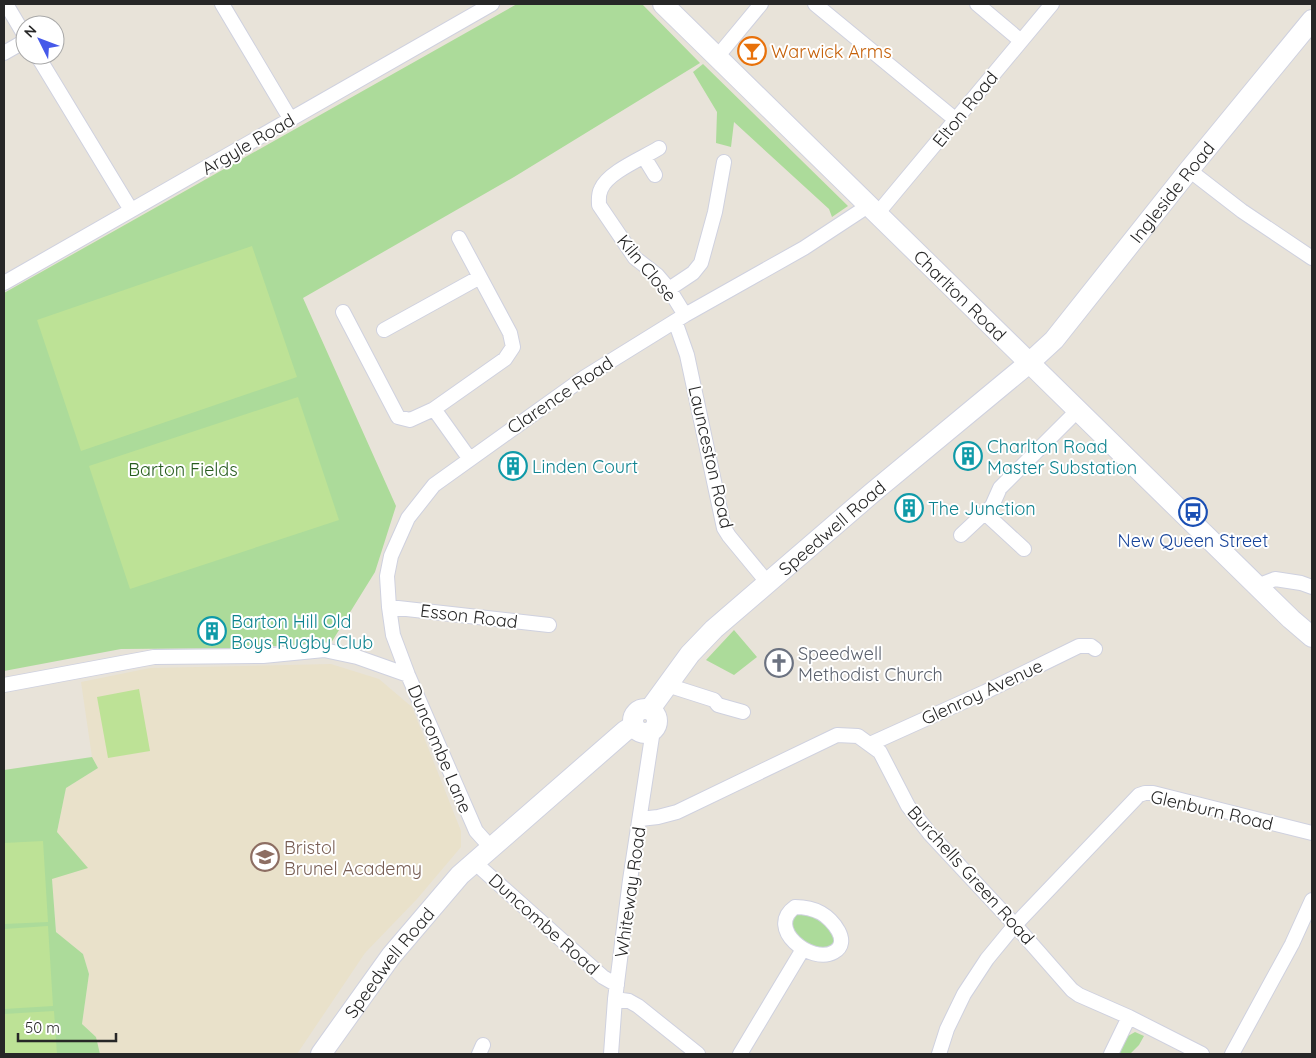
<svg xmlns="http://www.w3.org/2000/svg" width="1316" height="1058" viewBox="0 0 1316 1058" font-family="Quicksand,sans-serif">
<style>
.education{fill:#e9e1ca}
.green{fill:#acdb9a}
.pitch{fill:#bde296}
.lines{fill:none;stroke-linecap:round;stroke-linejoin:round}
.street-casing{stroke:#cfd1df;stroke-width:16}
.secondary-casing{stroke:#cfd1df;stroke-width:22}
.street{stroke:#fff;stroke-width:14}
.secondary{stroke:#fff;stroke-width:20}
.labels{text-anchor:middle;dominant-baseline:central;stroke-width:4;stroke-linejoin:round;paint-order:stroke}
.food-label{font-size:18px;fill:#c56008;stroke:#fff;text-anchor:start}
.street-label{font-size:18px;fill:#272727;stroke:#fff}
.culture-label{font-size:18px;fill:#0d838f;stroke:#fff;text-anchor:start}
.park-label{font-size:18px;fill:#275c1f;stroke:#fff}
.transit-label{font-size:18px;fill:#164399;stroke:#fff}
.worship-label{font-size:18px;fill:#5b616d;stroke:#fff;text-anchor:start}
.education-label{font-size:18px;fill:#785e54;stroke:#fff;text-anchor:start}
</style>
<rect width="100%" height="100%" fill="#e8e3d9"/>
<path class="education" d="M331,664L379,679L412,707L461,831V847L417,899L365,953L297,1054H100L96,1037L82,1024L89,974L83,954L56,932L52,878L87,868L57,832L66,788L98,768L92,757L81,682L150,668Z"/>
<path class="green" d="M517,4H642L700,63L514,177L303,298L396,506L375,572L331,643L242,648L121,649L4,671V293Z
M703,64L848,206L832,217L829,209L734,122L731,147L716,143L717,112L693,72Z
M734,630L757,657L734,675L706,660Z
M92,757L98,768L66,788L57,832L88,868L52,879L56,932L83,954L89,974L82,1024L96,1037L100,1054H4V770Z
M797,914C804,914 809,914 815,917C823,921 847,946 827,948C812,950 778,928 797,914Z
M1135,1032L1144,1036L1139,1045L1130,1054H1119L1128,1036Z"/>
<path class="pitch" d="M252,246L297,377L81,451L37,320Z
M298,397L339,520L130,589L89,466Z
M139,689L150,751L108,758L97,697Z
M43,841L48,922L4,924V843Z
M48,926L53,1006L4,1009V929Z
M54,1011L57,1054H4V1014Z"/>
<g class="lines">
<defs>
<path id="street" d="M6,4L25,36
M222,4L291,120
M815,4L956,120
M977,4L1021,41
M4,53L25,41
M37,55L131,210
M717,57L761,4
M659,148C643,158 608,172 601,189C598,195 599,200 599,205L635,258L657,275L669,289L685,315
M644,157L655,175
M1189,170L1242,211L1312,258
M877,214L1052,4
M4,283L492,4
M669,289L693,273L701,263L715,212L724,162
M343,312L398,417L410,420L434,409L469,458
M675,321L687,355L724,528L729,536L767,582
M384,330L480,277
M434,409L505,359L513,347L510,333L459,238
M985,513L1024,549
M961,535L992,506L1000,488L1077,411
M1257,586L1275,579L1301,583L1312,587
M389,607L549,625
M4,685L154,657L263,656L324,650L357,657L408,675
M667,685L714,700L718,705L743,712
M870,744L985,692L1079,646H1091L1095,649
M640,819L658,817L677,812L837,735L858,736L880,752L908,806L930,834L1015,925L1072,990L1079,995L1129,1017L1202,1054
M485,841L476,831L408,675L393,635L389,607L387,576L391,556L408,518L434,485L585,377L685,315L804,248L868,206
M473,861L603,977L617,985
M795,907C804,907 812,908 821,913C832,919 852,942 834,952C811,965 765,928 795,907Z
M615,999L629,1001L638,1006L698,1054
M479,1054L483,1045
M611,1054L615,999L630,880L653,730
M740,1054L803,949
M939,1054L947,1029L964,994L987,959L1015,925L1139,795L1145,793H1153L1312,833
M1111,1054L1129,1017
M1232,1054L1292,944L1312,900"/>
<g id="secondary">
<path id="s1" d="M663,4L1291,619L1312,637"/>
<circle cx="645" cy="721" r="12"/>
<path id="s2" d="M650,709L690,654L714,629L872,493L1029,363L1054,340L1189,170L1312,20"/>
<path id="s3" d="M321,1054L391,956L460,875L625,731L633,726"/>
</g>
</defs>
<use href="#street" class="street-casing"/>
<use href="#secondary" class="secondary-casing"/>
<use href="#street" class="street"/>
<use href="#secondary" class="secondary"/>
</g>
<defs>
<symbol id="bar-ring" viewBox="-11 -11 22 22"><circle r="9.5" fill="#fff" stroke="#e8710a" stroke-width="1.5"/><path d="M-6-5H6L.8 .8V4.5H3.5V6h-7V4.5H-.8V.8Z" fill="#e8710a"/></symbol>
<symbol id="building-ring" viewBox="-11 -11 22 22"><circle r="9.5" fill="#fff" stroke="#0f9aa8" stroke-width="1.5"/><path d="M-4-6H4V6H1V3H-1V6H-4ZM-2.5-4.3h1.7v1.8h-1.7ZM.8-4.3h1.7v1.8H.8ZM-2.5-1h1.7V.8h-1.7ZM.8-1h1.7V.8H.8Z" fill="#0f9aa8"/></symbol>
<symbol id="bus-ring" viewBox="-11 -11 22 22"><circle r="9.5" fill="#fff" stroke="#1a4fb4" stroke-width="1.5"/><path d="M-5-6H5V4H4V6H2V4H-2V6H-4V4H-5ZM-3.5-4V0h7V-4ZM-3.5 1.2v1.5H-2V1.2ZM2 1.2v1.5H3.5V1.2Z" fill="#1a4fb4"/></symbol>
<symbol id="church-ring" viewBox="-11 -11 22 22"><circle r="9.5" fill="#fff" stroke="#6b7280" stroke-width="1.5"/><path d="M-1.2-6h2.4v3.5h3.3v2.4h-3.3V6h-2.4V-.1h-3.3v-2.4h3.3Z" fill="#6b7280"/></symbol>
<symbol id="school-ring" viewBox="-11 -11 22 22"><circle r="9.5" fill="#fff" stroke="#8d6e63" stroke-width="1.5"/><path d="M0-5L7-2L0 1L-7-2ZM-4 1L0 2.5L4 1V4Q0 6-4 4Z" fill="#8d6e63"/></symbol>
</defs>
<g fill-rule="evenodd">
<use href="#bar-ring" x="736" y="35" width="32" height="32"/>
<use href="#building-ring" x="952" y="440" width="32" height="32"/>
<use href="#building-ring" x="497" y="450" width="32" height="32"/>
<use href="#building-ring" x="893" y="492" width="32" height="32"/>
<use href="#bus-ring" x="1177" y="496" width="32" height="32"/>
<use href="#building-ring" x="196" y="615" width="32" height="32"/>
<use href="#church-ring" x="763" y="647" width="32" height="32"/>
<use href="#school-ring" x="249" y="841" width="32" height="32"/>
</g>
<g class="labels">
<g class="food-label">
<text x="771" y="51">Warwick Arms</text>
</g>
<g class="street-label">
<text transform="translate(965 109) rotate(-51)">Elton Road</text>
<text transform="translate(248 144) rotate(-30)">Argyle Road</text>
<text stroke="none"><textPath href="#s2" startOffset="738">Ingleside Road</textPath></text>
<text transform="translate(647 268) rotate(50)">Kiln Close</text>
<text stroke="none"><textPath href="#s1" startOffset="416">Charlton Road</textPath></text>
<text transform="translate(560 395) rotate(-34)">Clarence Road</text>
<text transform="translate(711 457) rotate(77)">Launceston Road</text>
<text stroke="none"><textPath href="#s2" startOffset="258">Speedwell Road</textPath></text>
<text transform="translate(469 616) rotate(7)">Esson Road</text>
<text transform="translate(982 692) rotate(-25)">Glenroy Avenue</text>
<text transform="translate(440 749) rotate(67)">Duncombe Lane</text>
<text transform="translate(1212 810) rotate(13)">Glenburn Road</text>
<text transform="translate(971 875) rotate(48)">Burchells Green Road</text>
<text transform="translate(630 892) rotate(-82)">Whiteway Road</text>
<text transform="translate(544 924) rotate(42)">Duncombe Road</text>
<text stroke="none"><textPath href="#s3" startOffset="114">Speedwell Road</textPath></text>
</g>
<g class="culture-label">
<text x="987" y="446">Charlton Road<tspan x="987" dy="21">Master Substation</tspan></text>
<text x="532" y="466">Linden Court</text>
<text x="928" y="508">The Junction</text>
<text x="231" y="621">Barton Hill Old<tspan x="231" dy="21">Boys Rugby Club</tspan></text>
</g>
<g class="park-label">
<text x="183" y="469">Barton Fields</text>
</g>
<g class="transit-label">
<text x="1193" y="540">New Queen Street</text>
</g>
<g class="worship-label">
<text x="798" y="653">Speedwell<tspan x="798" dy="21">Methodist Church</tspan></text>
</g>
<g class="education-label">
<text x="284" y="847">Bristol<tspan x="284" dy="21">Brunel Academy</tspan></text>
</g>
</g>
<rect width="1316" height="1058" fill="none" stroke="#272727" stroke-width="10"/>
<g transform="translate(40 40) rotate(312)"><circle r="24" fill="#ffffff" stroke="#a9a9a9"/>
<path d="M0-4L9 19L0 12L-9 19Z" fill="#4659e9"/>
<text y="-8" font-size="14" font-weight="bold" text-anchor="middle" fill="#272727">N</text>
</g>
<path d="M18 1033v8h98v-8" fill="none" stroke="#272727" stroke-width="2.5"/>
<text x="25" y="1033" font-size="15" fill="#272727" stroke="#ffffff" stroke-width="4" paint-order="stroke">50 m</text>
</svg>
